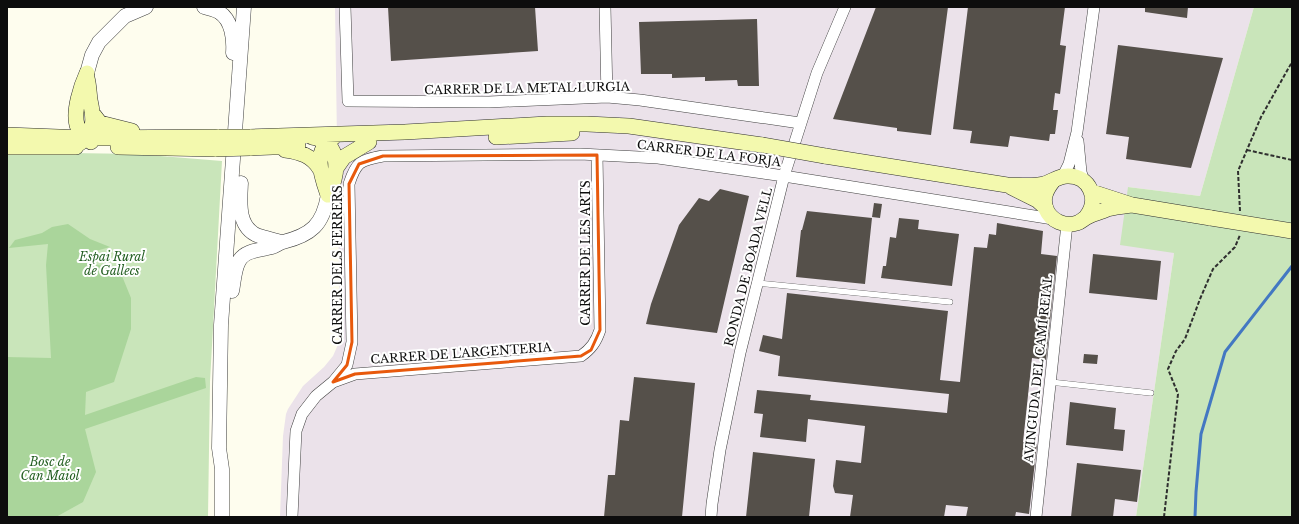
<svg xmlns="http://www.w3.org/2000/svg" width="1299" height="524" viewBox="0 0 1299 524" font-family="'Libre Baskerville',serif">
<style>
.industrial{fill:#ebe2ea}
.green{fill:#c9e5ba}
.forest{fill:#aad59b}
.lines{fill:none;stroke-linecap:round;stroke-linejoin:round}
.stream{stroke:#4378c2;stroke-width:3}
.building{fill:#55504a}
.service-casing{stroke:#404040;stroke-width:6}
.minor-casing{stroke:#404040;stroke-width:12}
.tertiary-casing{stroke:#404040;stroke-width:15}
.secondary-casing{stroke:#2f2f2f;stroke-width:16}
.path{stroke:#2f2f2f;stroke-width:2;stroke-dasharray:4 2;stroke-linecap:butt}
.service{stroke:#fff;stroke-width:5.5}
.minor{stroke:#fff;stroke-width:11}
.tertiary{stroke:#fff;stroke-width:14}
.secondary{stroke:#f3f9ae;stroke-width:15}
.secondary-bridge-casing{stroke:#2f2f2f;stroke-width:16;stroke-linecap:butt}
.secondary-bridge{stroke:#f3f9ae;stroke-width:15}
.marked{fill:none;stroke:#e8590c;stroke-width:3;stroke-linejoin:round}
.labels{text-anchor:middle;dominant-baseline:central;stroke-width:4;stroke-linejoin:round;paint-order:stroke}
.street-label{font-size:12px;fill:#0d0d0d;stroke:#fff}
.park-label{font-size:12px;font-style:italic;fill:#245f22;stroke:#fff}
</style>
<rect width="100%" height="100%" fill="#fefdee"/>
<path class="industrial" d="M335,7H1254L1200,196L1128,187L1174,253L1136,517H280L283,436L286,414L288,409L303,386L324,367L333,356L340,340Z"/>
<path class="green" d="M1254,7H1292V517H1136L1174,253L1120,245L1128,187L1200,196Z
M7,152L136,154L222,161L210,382L208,517H7Z"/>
<path class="forest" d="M68,224L90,239L110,247L89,253L78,260L103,266L122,276L131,298V329L114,382L86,392L85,415L196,377L205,378L206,388L85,429L96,472L83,502L56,517H7V357L51,358L46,265L48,244L9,248L15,240L42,233L52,227Z"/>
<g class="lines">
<path class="stream" d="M1195,517L1196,492L1201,434L1225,352L1292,266"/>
</g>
<path class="building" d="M388,7H535L538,51L391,61Z
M876,7H948L931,135L897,131V128L833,119Z
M968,7H1065L1060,45L1066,46L1060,94L1055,93L1053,110H1058L1055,134H1050L1049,141L1010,136L1008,147L970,143L972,131L953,129Z
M1145,7H1188L1187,18L1145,12Z
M757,19L759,86H738L737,80L705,81V77L672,78V74H641L639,22Z
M1118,45L1223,58L1191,168L1126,159L1129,137L1106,134Z
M720,189L749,196L717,333L646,324L651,304L679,225L699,198L709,201Z
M874,203L882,204L880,218L872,217Z
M807,211L872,218L865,284L796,277L801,230H802Z
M899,218L919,220L918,229L959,234L952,286L881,278L883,266H886L890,237L896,238Z
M997,223L1043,231L1041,254L1057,256L1046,360L1032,358L1023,442L1037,444L1029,514L1016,512L1015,517H966L968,507L946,505L944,517H850L853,495L835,493L833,486L836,460L861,463L865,426L808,419L806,442L760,437L763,414L754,413L757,390L811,395L810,400L947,413L949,394L778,376L780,356L759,351L763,335L782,339L787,293L948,311L940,380L960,382L974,247L987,248L989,234L996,235Z
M1093,254L1161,261L1157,300L1089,293Z
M1084,354L1098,355L1097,364L1083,363Z
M634,377L695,383L682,517H604L608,475H615L620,420L629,421Z
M1070,402L1116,408L1114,429L1125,430L1123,451L1066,445Z
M753,452L815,459L809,517H746Z
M1077,463L1141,470L1137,502L1115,499L1113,517H1071Z"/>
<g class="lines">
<defs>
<path id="service" d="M757,283L950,302
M1050,382L1151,393"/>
<path id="minor" d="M345,7L348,101L489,102L607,97L640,100L800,123
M605,7L607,97
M1078,141L1081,172L1084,182
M1063,176L1069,164L1077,132L1094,7
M333,382L355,374L581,356C591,349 596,342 600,330L597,155
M292,517L296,431L302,414L316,396L333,382L347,365L352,342L349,184C356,162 360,160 383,156L580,154L658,158L784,176L1053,219
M711,517L712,504L720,450L740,353L784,176L817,73L845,7
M1036,517L1067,224"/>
<path id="tertiary" d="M204,7C208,8 215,10 219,12C232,20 234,39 233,53
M87,73L92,55L99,42L125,16L146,7
M241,183C240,202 237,228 259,236C266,238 274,240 281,242
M232,291C234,282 234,270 239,261C245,250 261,250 272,247C276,246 279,243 283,242C311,235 323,225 328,195
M222,517V469L219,448L221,325L244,7"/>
<path id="secondary" d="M87,73C81,86 73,111 77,125C79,132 85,137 91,142
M93,114L100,123L132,131
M7,135L85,138L219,137
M250,137L405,132L547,124H587L629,126L762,145
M312,137C342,142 339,174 328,195
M496,137L572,133
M80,143C96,129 94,119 90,100C89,93 89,85 87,78
M7,147H76
M118,147L216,149
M250,148L298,146
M285,150C301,152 312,156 320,169
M825,156L1007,185C1019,185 1032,187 1044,184C1051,182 1059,176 1067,176C1090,175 1100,200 1086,217
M337,167L344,157L369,142
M1053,181C1046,190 1042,198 1046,209C1051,221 1065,227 1077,223C1081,222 1083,219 1087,217C1093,214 1101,212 1107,209C1115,207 1124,206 1132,205
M1011,187L1037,200L1046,208
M1092,192L1132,205L1211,218
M328,195C321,175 312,151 334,137"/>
</defs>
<use href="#service" class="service-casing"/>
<use href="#minor" class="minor-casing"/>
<use href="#tertiary" class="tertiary-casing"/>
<use href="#secondary" class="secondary-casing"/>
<path class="path" d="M1247,150L1292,160
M1240,211L1238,171L1261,117L1292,62
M1164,517L1178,394L1168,369L1176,351L1185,339L1200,299L1213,269L1235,247L1240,235"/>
<use href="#service" class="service"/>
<use href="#minor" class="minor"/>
<use href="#tertiary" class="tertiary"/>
<use href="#secondary" class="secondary"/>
<defs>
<path id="secondary-bridge" d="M219,137H250
M762,145L825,156
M216,149L250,148
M1211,218L1292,231"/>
</defs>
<use href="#secondary-bridge" class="secondary-bridge-casing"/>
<use href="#secondary-bridge" class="secondary-bridge"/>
</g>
<path class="marked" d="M597,155L600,330L591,350L581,356L355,374L333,382L347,365L352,342L349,184L359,164L383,156Z"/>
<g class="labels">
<g class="street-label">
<text transform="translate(527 88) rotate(-1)">CARRER DE LA METAL·LURGIA</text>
<text transform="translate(709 153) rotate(7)">CARRER DE LA FORJA</text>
<text transform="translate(585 253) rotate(-90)">CARRER DE LES ARTS</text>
<text transform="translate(337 265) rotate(-90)">CARRER DELS FERRERS</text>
<text transform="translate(748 267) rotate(-76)">RONDA DE BOADA VELL</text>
<text transform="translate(461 353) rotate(-4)">CARRER DE L'ARGENTERIA</text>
<text transform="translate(1038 369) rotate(-84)">AVINGUDA DEL CAMÍ REIAL</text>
</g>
<g class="park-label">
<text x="112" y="256">Espai Rural<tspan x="112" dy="14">de Gallecs</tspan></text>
<text x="50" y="461">Bosc de<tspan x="50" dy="14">Can Maiol</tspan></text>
</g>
</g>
<rect width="1299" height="524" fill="none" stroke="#0d0d0d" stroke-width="16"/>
</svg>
